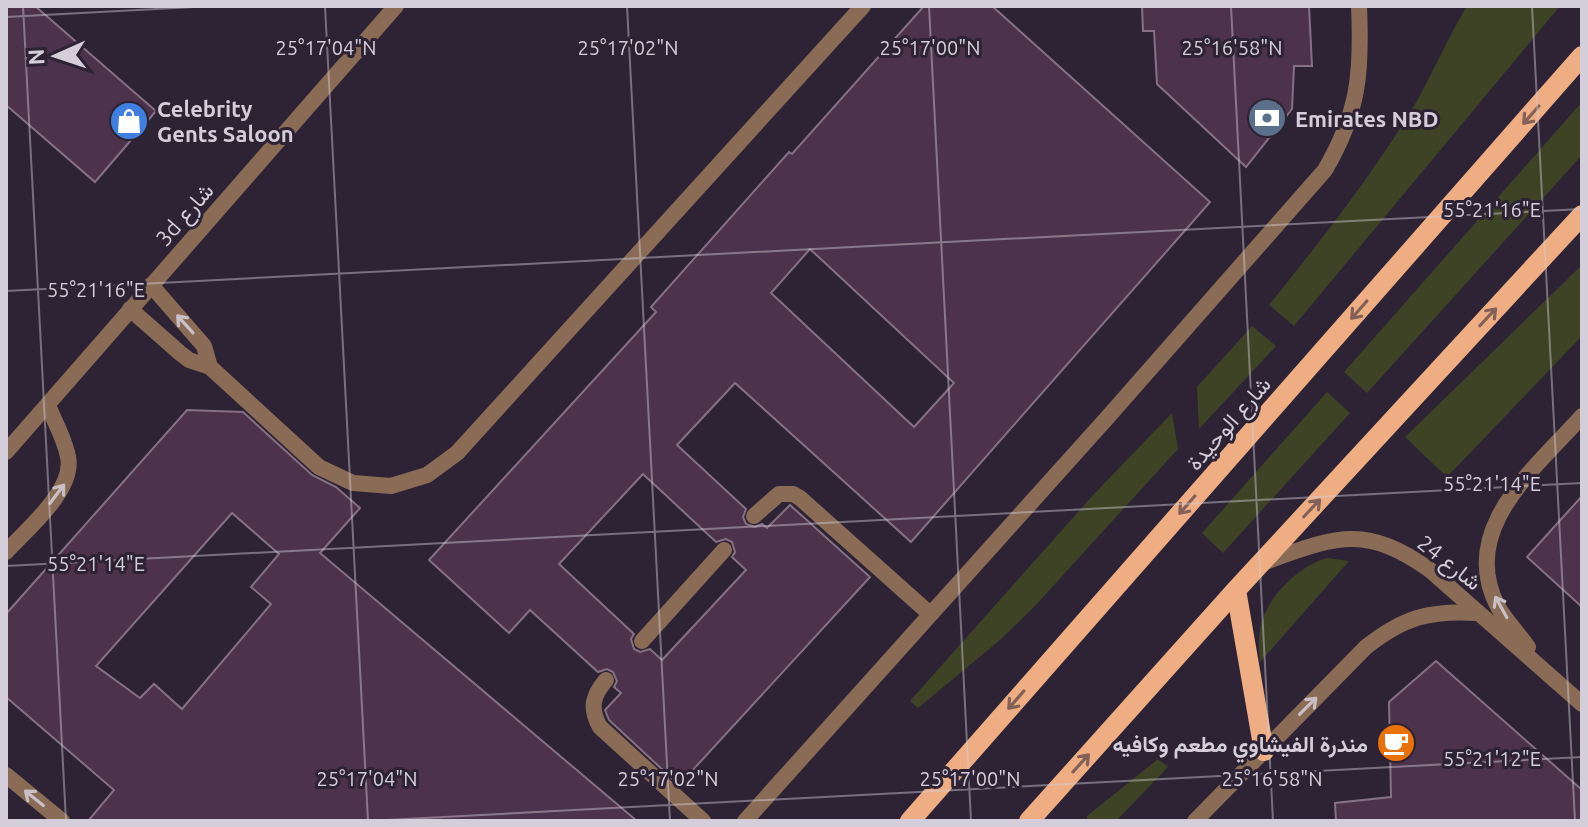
<svg xmlns="http://www.w3.org/2000/svg" width="1588" height="827" viewBox="0 0 1588 827" font-family="Ubuntu,Vazirmatn,sans-serif">
<style>
.green{fill:#3e4326}
.building{fill:#4c324a;stroke:#857183;stroke-width:2;fill-rule:evenodd}
.lines{fill:none;stroke-linecap:round;stroke-linejoin:round}
.lane{stroke:#8a6b56;stroke-width:16}
.street{stroke:#8a6b56;stroke-width:16}
.primary{stroke:#eead82;stroke-width:20}
.oneway{stroke:#846158}
.oneway2{stroke:#c9bfc6}
.ticks{fill:none;stroke:#d4ceda;stroke-width:2;stroke-opacity:0.45}
.labels{text-anchor:middle;dominant-baseline:central;stroke-width:6;stroke-linejoin:round;paint-order:stroke}
.poi-label{font-size:22px;font-weight:bold;fill:#d4ceda;stroke:#2d2335;text-anchor:start}
.street-label{font-size:22px;fill:#d4ceda;stroke:#2d2335}
.ticks-label{font-size:20px;text-anchor:middle;fill:#d4ceda;stroke:#2d2335;stroke-width:6;stroke-linejoin:round;paint-order:stroke}
</style>
<rect width="100%" height="100%" fill="#2d2335"/>
<path class="green" d="M1467,6H1560L1294,326L1269,305C1322,239 1375,172 1418,99C1435,68 1449,36 1467,6Z
M1582,102V155L1367,393L1344,372Z
M1582,265V336L1447,477L1405,437Z
M1252,326L1276,346L1199,429L1197,387Z
M1327,392L1350,413L1223,553L1202,533Z
M1172,413L1178,449L1033,608L1000,640L918,708L910,701L1095,493Z
M1327,558L1349,561L1260,662C1259,649 1258,637 1261,624C1269,595 1299,566 1327,558Z
M1158,759L1168,767L1116,821H1087V816Z"/>
<path class="building" d="M6,6H35L156,111L95,182L6,105Z
M924,6H992L1210,202L911,542L735,383L677,445L746,509L743,517L746,524L755,527L762,524L767,528L790,505L870,577L679,785L609,720L605,710L621,693L614,687L617,681L613,672L607,669L598,672L530,610L509,633L429,560L656,312L651,307L789,152L792,154ZM810,249L954,383L914,427L771,293ZM643,474L716,542L726,539L732,542L735,552L732,557L746,570L662,660L650,649L640,652L634,649L631,639L634,634L559,564Z
M1142,6H1309L1312,66H1294L1292,109L1246,167L1157,84L1154,31H1143Z
M187,410L243,412L312,475L336,487L360,508L320,553L637,821H88L114,790L6,697V614ZM232,513L279,554L251,587L271,604L182,709L154,684L140,698L96,666Z
M1582,496V607L1527,557Z
M1436,661L1582,790V821H1336L1335,803L1391,797L1389,702Z"/>
<g class="lines">
<path class="lane" d="M151,285L204,346L210,367
M130,309L180,353L189,360L210,367L319,467L353,483L391,486L427,475L457,453L863,6
M754,516L779,494H793L800,498L930,614
M6,552C27,529 75,490 68,457C65,439 54,421 48,405
M642,641L724,550
M606,680C593,695 589,708 600,727L703,821
M6,775L62,821
M745,821L1107,418L1325,170C1359,112 1362,72 1359,6
M1195,821L1366,647C1404,617 1430,610 1478,613"/>
<path class="street" d="M6,452L396,6
M1262,563C1333,538 1363,522 1430,570L1582,704
M1528,647C1519,634 1506,621 1498,607C1457,529 1536,468 1582,416"/>
<path class="primary" d="M1236,590L1264,751
M910,821L1582,56
M1029,821L1236,590L1582,215"/>
</g>
<defs><path id="oneway-shaft" d="M-6 0H5M1.5-3L5.5 0L1.5 3" fill="none" stroke-width="1.6" stroke-linecap="round" stroke-linejoin="round" transform="scale(2)"/></defs>
<g class="oneway">
<use href="#oneway-shaft" transform="translate(1531 115) rotate(131)"/>
<use href="#oneway-shaft" transform="translate(1359 310) rotate(131)"/>
<use href="#oneway-shaft" transform="translate(1488 317) rotate(-47)"/>
<use href="#oneway-shaft" transform="translate(1187 505) rotate(131)"/>
<use href="#oneway-shaft" transform="translate(1312 508) rotate(-47)"/>
<use href="#oneway-shaft" transform="translate(1016 700) rotate(131)"/>
<use href="#oneway-shaft" transform="translate(1081 763) rotate(-48)"/>
</g>
<g class="oneway2">
<use href="#oneway-shaft" transform="translate(185 324) rotate(-132)"/>
<use href="#oneway-shaft" transform="translate(57 494) rotate(-53)"/>
<use href="#oneway-shaft" transform="translate(1501 607) rotate(-119)"/>
<use href="#oneway-shaft" transform="translate(1308 706) rotate(-45)"/>
<use href="#oneway-shaft" transform="translate(34 798) rotate(-141)"/>
</g>
<path class="ticks" d="M23,6L66,821M325,6L368,821M627,6L670,821M929,6L971,821M1231,6L1273,821M1532,6L1575,821M6,17L213,6M6,291L1582,209M6,566L1582,483M368,821L1582,757"/>
<defs>
<symbol id="bank-disc" viewBox="-11 -11 22 22"><circle r="9.5" fill="#5c6f8a" stroke="#2d2335"/><path d="M-6-4H6V4H-6ZM0-2.3a2.3 2.3 0 1 0 0 4.6a2.3 2.3 0 1 0 0-4.6Z" fill="#fff"/></symbol>
<symbol id="shop-disc" viewBox="-11 -11 22 22"><circle r="9.5" fill="#3f7fe0" stroke="#2d2335"/><path d="M-5-2.5h2.3a2.7 3.5 0 0 1 5.4 0H5L5.5 6h-11ZM-1.5-2.5h3a1.5 2.3 0 0 0-3 0Z" fill="#fff"/></symbol>
<symbol id="cafe-disc" viewBox="-11 -11 22 22"><circle r="9.5" fill="#e8710a" stroke="#2d2335"/><path d="M-5.5-4.5H6V0H3Q3 3.5 0 3.5H-2.5Q-5.5 3.5-5.5 0ZM3-3.2v2h1.7v-2ZM-6 4.5H4V6H-6Z" fill="#fff"/></symbol>
</defs>
<g fill-rule="evenodd">
<use href="#bank-disc" x="1245" y="96" width="44" height="44"/>
<use href="#shop-disc" x="107" y="99" width="44" height="44"/>
<use href="#cafe-disc" x="1374" y="721" width="44" height="44"/>
</g>
<g class="labels">
<g class="poi-label">
<text x="157" y="108">Celebrity<tspan x="157" dy="25">Gents Saloon</tspan></text>
<text x="1295" y="118">Emirates NBD</text>
<text x="1368" y="743" text-anchor="end">مندرة الفيشاوي مطعم وكافيه</text>
</g>
<g class="street-label">
<text transform="translate(184 214) rotate(-49)">3d شارع</text>
<text transform="translate(1228 423) rotate(-49)">شارع الوحيدة</text>
<text transform="translate(1450 562) rotate(38)">شارع 24</text>
</g>
</g>
<g class="ticks-label">
<text x="628" y="55">25°17'02"N</text>
<text x="930" y="55">25°17'00"N</text>
<text x="1232" y="55">25°16'58"N</text>
<text x="326" y="55">25°17'04"N</text>
<text x="1492" y="217">55°21'16"E</text>
<text x="96" y="297">55°21'16"E</text>
<text x="1492" y="491">55°21'14"E</text>
<text x="96" y="571">55°21'14"E</text>
<text x="1492" y="766">55°21'12"E</text>
<text x="367" y="786">25°17'04"N</text>
<text x="668" y="786">25°17'02"N</text>
<text x="970" y="786">25°17'00"N</text>
<text x="1272" y="786">25°16'58"N</text>
</g>
<rect width="1588" height="827" fill="none" stroke="#d4ceda" stroke-width="16"/>
<g transform="translate(56 56) rotate(267)" stroke="#2d2335" stroke-width="6" paint-order="stroke">
<path d="M0-6L14 30L0 20L-14 30Z" fill="#d4ceda"/>
<text y="-12" font-size="22" font-weight="bold" text-anchor="middle" fill="#d4ceda">N</text>
</g>
</svg>
